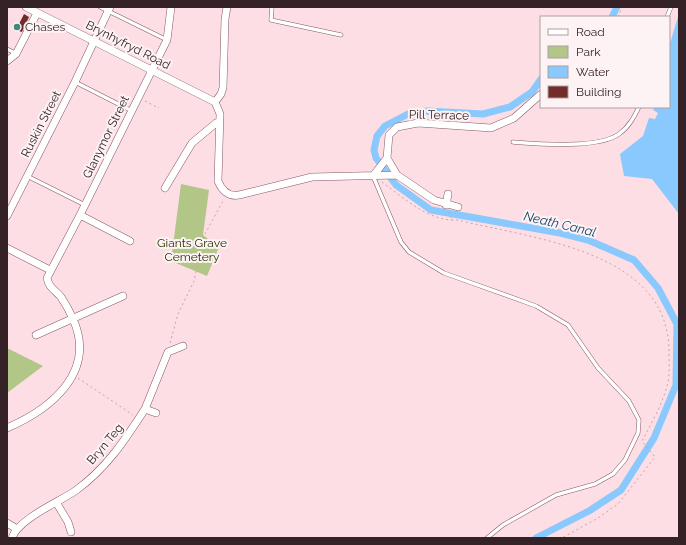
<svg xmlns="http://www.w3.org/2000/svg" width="686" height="545" viewBox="0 0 686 545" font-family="Raleway,sans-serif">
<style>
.green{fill:#b2c688}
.water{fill:#89c9fd}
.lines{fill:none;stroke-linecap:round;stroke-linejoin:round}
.canal{stroke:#89c9fd;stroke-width:7}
.building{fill:#712c2b}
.lane-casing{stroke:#855863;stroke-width:4.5}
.street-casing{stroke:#855863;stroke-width:8}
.path{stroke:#c1a5ab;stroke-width:1;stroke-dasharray:2 3;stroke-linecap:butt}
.lane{stroke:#fff;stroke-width:3.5}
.street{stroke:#fff;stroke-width:7}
.poi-dot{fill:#43887e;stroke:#fdf2f4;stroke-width:1.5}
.labels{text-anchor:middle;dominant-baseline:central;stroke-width:4;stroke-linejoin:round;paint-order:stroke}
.poi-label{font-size:12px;fill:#352226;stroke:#fdf2f4;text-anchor:start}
.street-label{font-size:12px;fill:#352226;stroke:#fdf2f4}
.park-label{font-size:12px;fill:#283500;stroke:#fdf2f4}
.water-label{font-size:13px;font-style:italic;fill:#154567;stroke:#fdf2f4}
</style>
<rect width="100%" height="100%" fill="#fedee5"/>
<path class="green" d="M181,184L209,190L203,235L219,247L207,276L171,261Z
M7,348L43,366L7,393Z"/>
<path class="water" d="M679,13V214L652,179L624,176L620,154L643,136L649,118L655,119L658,113L653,110L654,107H669V47Z"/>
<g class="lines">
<path class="canal" d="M612,17L617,7
M536,538L589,511L621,490L654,438L676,385L677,324L658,288L634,260L588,240L560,233L431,210L396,185L376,158L374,150L377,136L385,126L410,113L427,111L483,114L510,107L532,92L541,79"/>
</g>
<path class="building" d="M24,14L29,17L22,32L16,30Z"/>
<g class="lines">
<defs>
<path id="lane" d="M100,7L167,40
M272,7L271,20L341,35
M667,17L671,7
M7,49L15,53
M75,82L132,111
M513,142C539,144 598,149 619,134C629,127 634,117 639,107
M27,176L85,205
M373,176L401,242L409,252L444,273L536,306L568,325L598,368L629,401L639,420L638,433L625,460L613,474L595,484L556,495L503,525L487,538"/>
<path id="street" d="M26,7L215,102L220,114L218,181C222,191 229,197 239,195L312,177L397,175
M7,61L16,54L37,13
M215,102L221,94L223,88L225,19L227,7
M387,158L397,175L434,200L458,207
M373,176L387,158L389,135L397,127L418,123L491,128L514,118L541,94
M165,188L192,143L216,123L220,122
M446,205L448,194
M80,215L130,241
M7,216L75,82L110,7
M7,248L50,270
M36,335L123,296
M145,409L168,352L183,346
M7,428C51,409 97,372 73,319C70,312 65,303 61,297C55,290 49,288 47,278L80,215L167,40L171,7
M56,502L68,522L71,532
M7,523L17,529
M12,538C18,519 59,502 75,491C106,469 125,440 145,409L156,413"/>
</defs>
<use href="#lane" class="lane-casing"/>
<use href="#street" class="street-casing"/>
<path class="path" d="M618,17L622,7
M145,101L159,108
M382,182C404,198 429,222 458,220C532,239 670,250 669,353C669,363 670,377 667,386C662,405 651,424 642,441L655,457L618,504L598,518L562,538
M449,212V216L454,220
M170,343L178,314L194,281L204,236L224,199
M78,378L133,415"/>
<use href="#lane" class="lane"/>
<use href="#street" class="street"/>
</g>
<circle class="poi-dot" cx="17" cy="27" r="4"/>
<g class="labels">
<g class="poi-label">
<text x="25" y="27">Chases</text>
</g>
<g class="street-label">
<text transform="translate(128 45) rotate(27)">Brynhyfryd Road</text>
<text transform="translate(439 115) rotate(1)">Pill Terrace</text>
<text transform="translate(41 124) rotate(-63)">Ruskin Street</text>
<text transform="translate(106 137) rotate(-64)">Glanymor Street</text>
<text transform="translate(105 444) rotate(-50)">Bryn Teg</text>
</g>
<g class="park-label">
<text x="192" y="243">Giants Grave<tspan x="192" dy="14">Cemetery</tspan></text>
</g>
<g class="water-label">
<text transform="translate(560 224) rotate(13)">Neath Canal</text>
</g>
</g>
<rect width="686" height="545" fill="none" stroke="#352226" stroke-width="16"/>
<rect x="540" y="16" width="130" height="92" fill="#fdf2f4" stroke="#ad9fa2"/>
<rect x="548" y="29" width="20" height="6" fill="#ffffff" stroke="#ad9fa2"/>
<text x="576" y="36" font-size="12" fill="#352226">Road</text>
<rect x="548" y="46" width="20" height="12" fill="#b2c688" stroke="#ad9fa2"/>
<text x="576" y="56" font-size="12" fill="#352226">Park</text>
<rect x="548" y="66" width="20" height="12" fill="#89c9fd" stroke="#ad9fa2"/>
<text x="576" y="76" font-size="12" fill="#352226">Water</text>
<rect x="548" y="86" width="20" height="12" fill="#712c2b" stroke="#ad9fa2"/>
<text x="576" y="96" font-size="12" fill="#352226">Building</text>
</svg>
